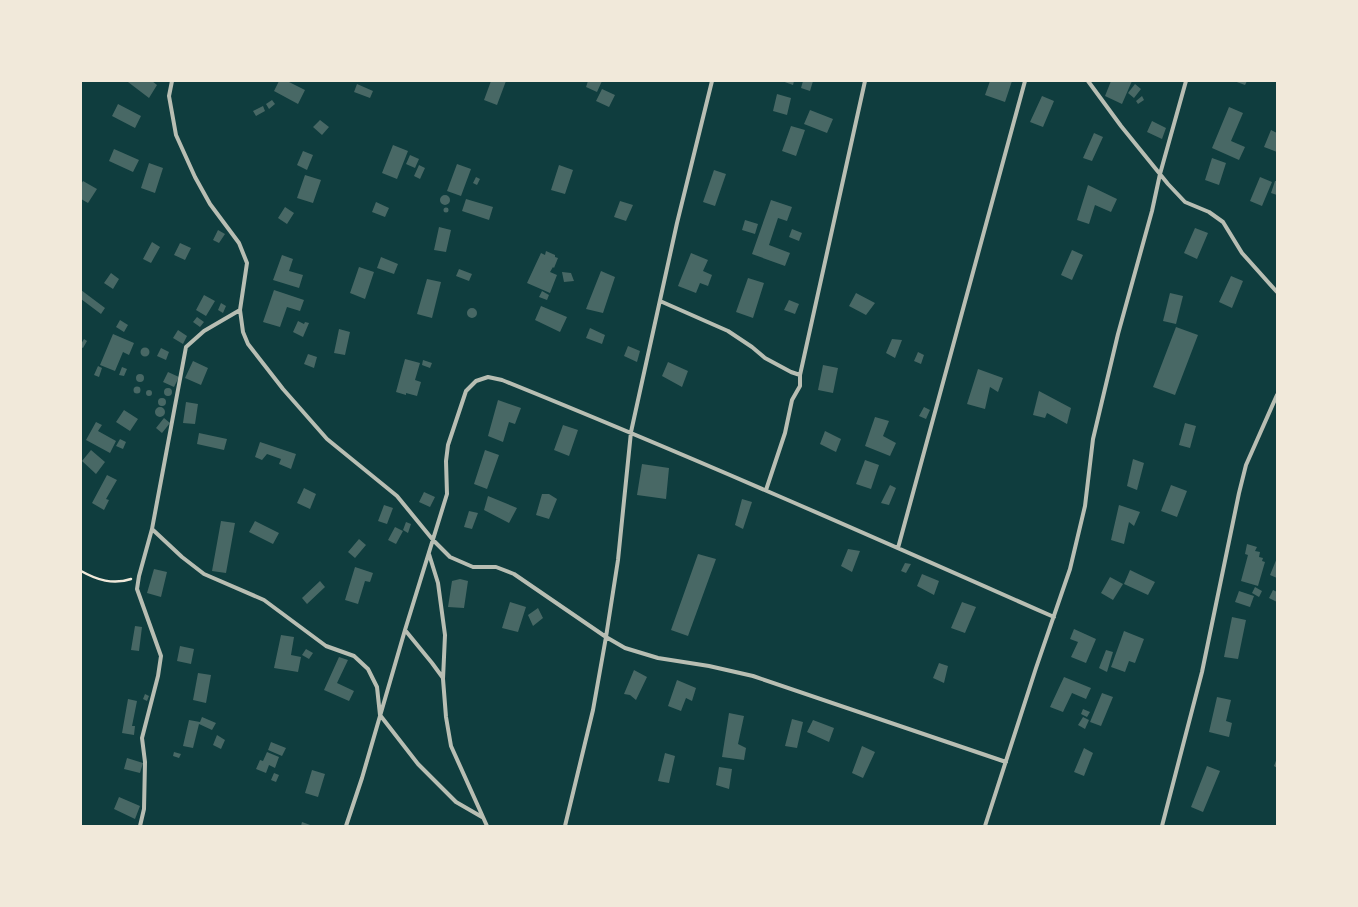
<svg xmlns="http://www.w3.org/2000/svg" width="1358" height="907" viewBox="0 0 1358 907" font-family="Georgia,serif">
<style>
.building{fill:#486865}
.lines{fill:none;stroke-linecap:round;stroke-linejoin:round}
.path{stroke:#f1e9da;stroke-width:2.5}
.minor{stroke:#b8beb3;stroke-width:4}
</style>
<rect width="100%" height="100%" fill="#0f3d3e"/>
<path class="building" d="M129,81H152L157,85L149,98L128,82Z
M279,81H287L305,90L298,104L274,91Z
M491,81H506L497,105L484,100Z
M588,81H602L597,92L586,87Z
M782,81H794L793,85Z
M803,81H813L810,91L801,88Z
M990,81H1012L1005,102L985,95Z
M1111,81H1132L1122,104L1105,96Z
M1234,81H1247L1245,85Z
M357,84L373,91L370,98L354,92Z
M1135,84L1141,89L1134,98L1128,93Z
M602,89L615,95L609,107L596,101Z
M777,94L791,98L787,115L773,111Z
M1042,96L1054,101L1043,127L1030,122Z
M1142,96L1144,100L1138,104L1136,101Z
M272,100L275,104L269,109L266,104Z
M118,104L141,116L135,128L112,116Z
M263,106L265,111L256,116L253,111Z
M1229,107L1243,113L1231,141L1245,147L1239,160L1212,148Z
M810,110L833,119L827,133L804,124Z
M320,120L329,127L322,135L313,127Z
M1152,121L1166,128L1162,139L1147,132Z
M791,126L805,130L796,156L782,151Z
M1271,130L1277,133V152L1264,147Z
M1094,133L1103,137L1092,161L1083,158Z
M393,145L408,151L397,179L382,173Z
M114,149L139,160L133,172L109,161Z
M303,151L313,155L307,170L297,165Z
M410,155L419,159L415,168L406,164Z
M1212,158L1226,163L1219,185L1205,180Z
M149,163L163,168L155,193L141,188Z
M457,164L471,169L461,196L447,191Z
M419,165L425,168L420,179L414,176Z
M559,165L573,170L565,194L551,190Z
M714,170L726,174L715,206L703,202Z
M305,175L321,180L313,203L297,198Z
M476,177L480,179L477,185L473,183Z
M1260,177L1272,182L1262,206L1250,201Z
M83,181L97,189L88,203L81,199V184Z
M1275,181H1277V195L1271,193Z
M1088,185L1117,199L1111,212L1095,205L1089,224L1077,220Z
M440 200a5 5 0 1 1 10 0a5 5 0 1 1-10 0Z
M466,199L493,207L489,220L462,211Z
M771,200L792,207L787,221L778,218L769,245L790,253L785,266L752,254Z
M620,201L633,205L626,221L614,217Z
M376,202L389,208L385,217L372,212Z
M285,207L294,213L287,224L278,218Z
M443.5 210a2.5 2.5 0 1 1 5 0a2.5 2.5 0 1 1-5 0Z
M745,220L758,224L755,234L742,230Z
M439,227L451,230L446,252L434,250Z
M1195,228L1208,233L1197,259L1184,253Z
M792,229L802,233L799,241L789,237Z
M218,230L225,234L219,243L213,240Z
M152,242L160,247L151,263L143,259Z
M180,243L191,248L185,260L174,255Z
M1072,250L1083,255L1072,280L1061,275Z
M546,251L555,255V257L558,258L554,268L553,267L550,272L557,275L550,293L527,283L541,253L545,255Z
M691,253L708,260L703,271L712,275L708,286L700,283L696,293L678,286Z
M282,255L293,259L289,271L303,275L299,288L273,280Z
M381,257L398,264L394,274L377,268Z
M359,267L374,272L365,299L350,293Z
M459,269L472,274L469,281L456,276Z
M601,271L615,277L603,313L586,309Z
M562,272L571,273L574,281L564,282Z
M111,273L119,279L113,289L104,283Z
M1231,276L1243,281L1232,308L1219,302Z
M748,278L764,283L753,318L736,312Z
M427,279L441,282L432,318L417,314Z
M81,290L105,308L101,314L81,299Z
M274,290L304,300L300,311L287,307L280,327L263,322Z
M542,291L549,295L547,300L539,297Z
M856,293L875,303L866,315L849,306Z
M1170,293L1183,296L1176,324L1163,321Z
M204,295L215,301L206,316L196,310Z
M789,300L799,304L795,314L784,310Z
M221,303L226,306L223,313L218,310Z
M541,306L567,317L560,332L535,320Z
M467 313a5 5 0 1 1 10 0a5 5 0 1 1-10 0Z
M197,317L204,322L200,327L193,322Z
M120,320L128,325L124,332L116,327Z
M298,321L304,324L305,322L309,323L303,337L293,332Z
M1176,327L1198,335L1175,395L1153,387Z
M590,328L605,335L602,344L586,338Z
M339,329L350,332L345,355L334,353Z
M178,330L187,336L183,344L173,338Z
M113,334L134,343L129,355L123,352L115,371L100,365Z
M84,339L87,341L83,348L81,347V344Z
M892,339L902,340L895,358L886,353Z
M628,346L640,351L637,362L624,356Z
M140.5 352a4.5 4.5 0 1 1 9 0a4.5 4.5 0 1 1-9 0Z
M161,348L169,352L166,360L157,356Z
M918,352L924,355L921,364L914,361Z
M308,354L317,357L314,368L304,364Z
M405,359L420,363L415,380L421,382L417,396L406,393V395L396,392Z
M423,360L432,363L430,368L422,365Z
M193,361L208,368L201,385L185,378Z
M668,362L688,371L682,387L662,376Z
M823,365L838,368L833,393L818,390Z
M98,366L102,368L99,377L94,375Z
M122,367L127,369L124,376L119,375Z
M978,369L1003,378L998,392L990,387L985,409L967,404Z
M168,372L179,377L174,387L163,382Z
M136 378a4 4 0 1 1 8 0a4 4 0 1 1-8 0Z
M133.5 390a3.5 3.5 0 1 1 7 0a3.5 3.5 0 1 1-7 0Z
M164 392a4 4 0 1 1 8 0a4 4 0 1 1-8 0Z
M146 393a3 3 0 1 1 6 0a3 3 0 1 1-6 0Z
M1039,391L1071,408L1067,424L1047,413L1045,418L1033,415Z
M158 402a4 4 0 1 1 8 0a4 4 0 1 1-8 0Z
M498,400L521,408L515,424L509,422L503,442L488,436Z
M186,402L198,404L195,424L183,423Z
M924,407L930,410L926,419L919,416Z
M155 412a5 5 0 1 1 10 0a5 5 0 1 1-10 0Z
M124,410L138,419L130,431L116,422Z
M875,417L889,421L883,436L896,443L890,456L865,446Z
M164,418L170,423L162,433L156,428Z
M96,422L102,425L98,431L116,441L110,453L86,440Z
M1185,423L1196,426L1190,448L1179,445Z
M563,425L578,430L569,456L554,450Z
M825,431L841,439L836,452L820,444Z
M199,433L227,439L224,450L197,444Z
M120,439L126,442L123,449L116,446Z
M260,442L296,454L291,469L279,464L281,459L267,454L262,460L255,457Z
M91,450L105,462L96,474L82,461Z
M485,450L499,455L487,489L474,484Z
M1133,459L1144,463L1137,490L1127,486Z
M865,460L879,465L871,489L856,484Z
M642,464L669,468L666,499L637,495Z
M107,475L117,480L106,499L109,500L104,510L92,503Z
M890,485L896,488L889,505L881,503Z
M1171,485L1187,491L1177,517L1161,511Z
M304,488L316,494L310,509L297,503Z
M424,492L435,497L430,507L419,502Z
M542,494H549L557,499L549,519L536,515Z
M488,496L517,508L509,523L484,510Z
M742,499L752,502L743,529L735,525Z
M384,505L393,508L387,524L378,521Z
M1119,505L1140,512L1134,526L1129,522L1124,544L1111,540Z
M469,511L478,513L472,529L464,527Z
M221,521L235,523L226,573L212,571Z
M255,521L279,533L273,544L249,532Z
M406,522L411,524L408,533L403,530Z
M395,527L403,531L396,544L388,540Z
M359,539L366,545L355,558L348,552Z
M1247,544L1257,547L1255,551L1260,552L1259,557L1263,558L1262,561L1265,562L1258,586L1241,581L1248,555L1245,554Z
M848,549L860,551L852,572L841,566Z
M698,554L716,559L688,636L671,630Z
M1277,558V578L1270,575Z
M905,563L911,564L906,573L901,571Z
M355,567L373,573L370,582L365,581L358,604L345,600Z
M154,569L167,572L161,597L147,593Z
M1130,570L1155,582L1148,595L1124,584Z
M922,574L939,581L934,595L917,586Z
M1110,577L1123,584L1113,600L1101,593Z
M460,579L468,581L464,608L448,607L452,581Z
M320,581L325,587L307,604L302,598Z
M1255,587L1262,591L1259,597L1252,593Z
M1273,590L1277,592V602L1269,598Z
M1239,591L1254,596L1250,607L1235,602Z
M510,602L526,607L518,632L502,628Z
M962,602L976,607L965,633L951,628Z
M538,608L543,618L533,626L528,615Z
M1232,617L1246,620L1238,659L1224,657Z
M135,626L142,627L139,651L131,650Z
M1074,629L1096,639L1086,663L1071,657L1078,642L1070,639Z
M1124,631L1144,639L1135,663L1129,661L1125,672L1111,667Z
M281,635L294,637L291,655L301,657L298,672L274,668Z
M180,646L194,649L191,664L177,661Z
M306,649L313,653L309,659L302,655Z
M1106,650L1113,652L1107,672L1099,668Z
M339,657L348,660L337,683L354,691L349,701L324,690Z
M939,663L948,666L944,683L933,678Z
M634,670L647,677L636,700L630,695L624,694Z
M198,673L211,675L206,703L193,700Z
M1064,677L1091,688L1086,699L1072,693L1063,712L1050,707Z
M677,680L696,688L692,701L686,698L681,711L668,706Z
M1102,693L1113,697L1101,726L1090,722Z
M145,694L149,696L147,701L143,699Z
M1217,697L1231,700L1226,721L1232,723L1229,737L1209,732Z
M128,699L137,701L132,726H135L134,735L122,733Z
M1083,709L1090,712L1087,717L1081,714Z
M729,713L744,716L738,744L746,748L744,760L722,757Z
M202,717L216,723L212,730L199,724L193,748L183,746L189,720L200,722Z
M1083,717L1089,720L1085,729L1078,725Z
M792,719L803,722L797,748L785,746Z
M813,720L834,728L829,742L807,732Z
M217,735L225,740L221,749L213,745Z
M271,742L286,748L282,756L268,750Z
M862,746L875,752L863,778L852,773Z
M1084,748L1093,753L1084,776L1074,772Z
M174,752L181,754L179,758L173,756Z
M267,752L279,757L275,768L269,765L266,773L256,769L260,760L263,761Z
M665,753L675,756L669,783L658,781Z
M127,758L143,763L140,773L124,769Z
M1277,758V768L1274,766Z
M1207,766L1220,771L1203,812L1191,807Z
M719,767L732,769L729,789L716,785Z
M312,770L325,774L318,797L305,793Z
M274,773L279,775L276,782L271,780Z
M119,797L140,806L135,819L114,809Z
M302,822L313,826H301Z"/>
<g class="lines">
<path class="path" d="M81,571C97,580 113,585 131,579"/>
<path class="minor" d="M172,81L169,96L176,135L195,177L210,204L239,243L247,263L240,310L243,332L248,344L283,389L327,439L397,496L433,540L450,557L473,567H496L514,574L606,637L625,648L658,658L709,666L753,676L1006,762
M1088,81L1121,126L1168,184L1185,202L1209,212L1223,222L1242,253L1277,292
M660,301L728,331L752,347L765,358L791,372L800,375
M766,490L785,433L792,400L800,386V375L865,81
M152,529L182,557L204,574L264,600L326,646L354,656L368,669L377,687L380,715L418,764L456,802L482,817
M898,548L1025,81
M429,554L438,583L445,635L443,679L446,717L451,746L487,826
M405,630L432,663L443,678
M140,826L144,809L145,762L142,738L158,676L161,656L137,589L139,576L152,529L186,347L204,331L240,310
M346,826L362,778L405,630L447,494L446,461L448,445L466,391L476,381L488,377L502,380C688,455 871,536 1054,617
M565,826L593,710L606,637L618,560L631,432L677,223L712,81
M985,826L1036,668L1070,569L1085,506L1093,439L1118,334L1152,211L1160,174L1186,81
M1162,826L1202,672L1239,493L1246,465L1277,395"/>
</g>
<rect width="1358" height="907" fill="none" stroke="#f1e9da" stroke-width="164"/>
</svg>
